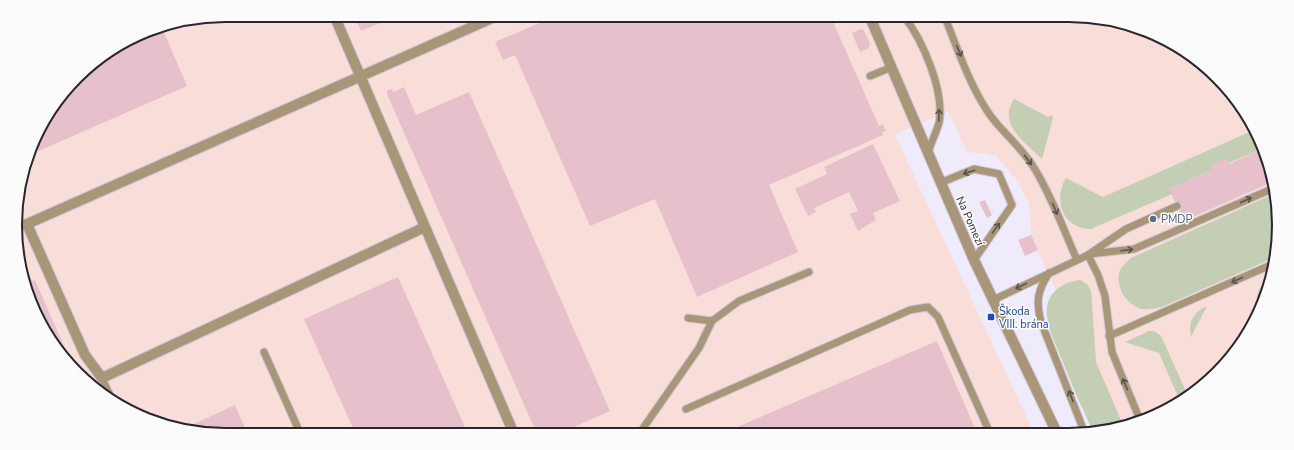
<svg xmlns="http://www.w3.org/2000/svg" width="1294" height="450" viewBox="0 0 1294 450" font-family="'Nunito Sans',sans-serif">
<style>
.industrial{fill:#f8ddd9}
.green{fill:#c3ceb4}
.building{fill:#e6c1cb}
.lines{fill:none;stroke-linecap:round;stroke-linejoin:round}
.service-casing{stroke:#ccc8d6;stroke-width:9}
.minor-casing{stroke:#ccc8d6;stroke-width:12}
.service{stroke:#a99678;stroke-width:7}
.minor{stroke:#a99678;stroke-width:10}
.oneway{stroke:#5c534d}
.service-dot{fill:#5c6f8a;stroke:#fbfbfb;stroke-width:1.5}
.transit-dot{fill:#1a4fb4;stroke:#fbfbfb;stroke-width:1.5}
.labels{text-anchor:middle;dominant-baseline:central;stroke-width:3;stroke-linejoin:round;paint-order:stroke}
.service-label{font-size:11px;fill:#4e5e75;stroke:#fbfbfb;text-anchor:start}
.street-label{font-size:11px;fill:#292630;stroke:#fbfbfb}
.transit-label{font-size:11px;fill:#164399;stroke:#fbfbfb;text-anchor:start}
.rim{fill:none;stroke:#292630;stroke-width:2}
</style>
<rect width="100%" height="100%" fill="#f0ebfb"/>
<path class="industrial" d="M225,15H1069L1123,22L1197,58L1251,120L1277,197L1272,279L1251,330L1208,383L1162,413L1103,431L1062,304L1031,235L1029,204L1016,179L995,155L967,152L948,111L895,135L1034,433L225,435L171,428L108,399L51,342L22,279L17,198L37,132L86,67L145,31Z"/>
<path class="green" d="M1014,99L1048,117L1052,115L1053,118L1042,159C1026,143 997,124 1014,99Z
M1254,130L1261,149L1169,189L1172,194L1091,229C1062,229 1053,199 1066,178L1103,197Z
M1276,193L1277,197L1273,258L1162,307C1156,308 1149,310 1143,309C1127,307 1114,285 1120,270C1123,265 1127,262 1131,258Z
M1272,277V279L1259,310C1253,297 1259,284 1272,277Z
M1080,280L1087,284L1091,291L1096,362L1123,425L1097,433H1093C1089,422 1083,410 1078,399C1071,382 1064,365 1057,348C1053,338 1048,327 1047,316C1044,295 1061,282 1080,280Z
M1207,306L1191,337C1188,322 1193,312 1207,306Z
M1149,331H1154L1161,336L1188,396L1180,401L1159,353L1125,342Z"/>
<path class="building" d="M354,15H399L361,31Z
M558,15H830L879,126L883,124L886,131L882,132L883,135L769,185L798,252L697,297L655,199L590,226L515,55L503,60L495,42Z
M162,28L187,86L34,153L32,148L37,132L86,67L145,31Z
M860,29L864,30L870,44L869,48L860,52L852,33Z
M404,87L416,115L469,92L610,411L558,434H537L387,94V91L392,89L393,92Z
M873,144L900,201L873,213L876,220L858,231L850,214L858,211L849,192L814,208L816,212L808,216L795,189L827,174L824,167Z
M1261,149L1272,182L1184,221L1169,189L1213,170L1211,165L1226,158L1229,164Z
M985,200L992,215L987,218L979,202Z
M1031,235L1038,250L1025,256L1018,240Z
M27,269L32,281L35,280L71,362L51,342L22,279V272Z
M398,277L468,434L356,435L304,319Z
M937,341L977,433L721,434Z
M235,405L248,435H225L183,429Z"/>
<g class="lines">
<defs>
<path id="service" d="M903,15C923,40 945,92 939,123C936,133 931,143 928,152
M944,15C957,47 970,87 990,115C1003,133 1021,147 1033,166C1051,195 1063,228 1077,260
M870,76L892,67
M940,183L974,169L999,174L1012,205L974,260
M19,228L27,224
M1090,254L1134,249L1274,188
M1088,255L1098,275L1105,296L1112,352L1140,420
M1049,273C1037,291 1036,302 1041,322L1082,426L1083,433
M993,300L1088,255L1126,229L1177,206
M688,318L712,321
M1109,336L1273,264
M264,352L301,435
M102,378L113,402
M686,409L910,310L928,307L938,317L990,433
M639,434L699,348L712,321L739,301L809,272"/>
<path id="minor" d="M334,15L514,434
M869,15L974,260L1057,433
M425,227L102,378L85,355L27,224L499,15"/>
</defs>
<use href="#service" class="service-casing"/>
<use href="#minor" class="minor-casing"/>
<use href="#service" class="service"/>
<use href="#minor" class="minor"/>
</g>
<defs><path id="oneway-shaft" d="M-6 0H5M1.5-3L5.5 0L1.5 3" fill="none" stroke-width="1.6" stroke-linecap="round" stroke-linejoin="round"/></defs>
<g class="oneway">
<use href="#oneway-shaft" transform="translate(959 51) rotate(67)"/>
<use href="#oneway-shaft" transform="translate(939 115) rotate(-88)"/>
<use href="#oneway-shaft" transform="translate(1028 160) rotate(53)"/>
<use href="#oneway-shaft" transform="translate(969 172) rotate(162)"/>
<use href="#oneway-shaft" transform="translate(1246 200) rotate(-24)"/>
<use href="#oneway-shaft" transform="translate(1055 209) rotate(66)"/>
<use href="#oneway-shaft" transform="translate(996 228) rotate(-55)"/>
<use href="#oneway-shaft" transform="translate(1127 250) rotate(-7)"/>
<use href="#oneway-shaft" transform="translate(1237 280) rotate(156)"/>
<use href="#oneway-shaft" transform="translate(1021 286) rotate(154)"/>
<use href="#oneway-shaft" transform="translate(1125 384) rotate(-113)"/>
<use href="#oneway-shaft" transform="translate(1071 396) rotate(-111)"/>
</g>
<circle class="service-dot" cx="1153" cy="219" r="4"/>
<rect class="transit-dot" x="987" y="313" width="8" height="8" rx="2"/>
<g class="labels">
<g class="service-label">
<text x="1161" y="219">PMDP</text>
</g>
<g class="street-label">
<text transform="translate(970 221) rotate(66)">Na Pomezí</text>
</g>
<g class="transit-label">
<text x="999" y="311">Škoda<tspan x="999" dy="13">VIII. brána</tspan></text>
</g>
</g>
<path d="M0 0H1294V450H0ZM225 22H1069A203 203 0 0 1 1272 225V225A203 203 0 0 1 1069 428H225A203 203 0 0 1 22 225V225A203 203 0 0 1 225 22Z" fill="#fbfbfb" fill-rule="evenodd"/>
<path class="rim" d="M225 22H1069A203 203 0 0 1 1272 225V225A203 203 0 0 1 1069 428H225A203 203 0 0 1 22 225V225A203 203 0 0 1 225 22Z"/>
</svg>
